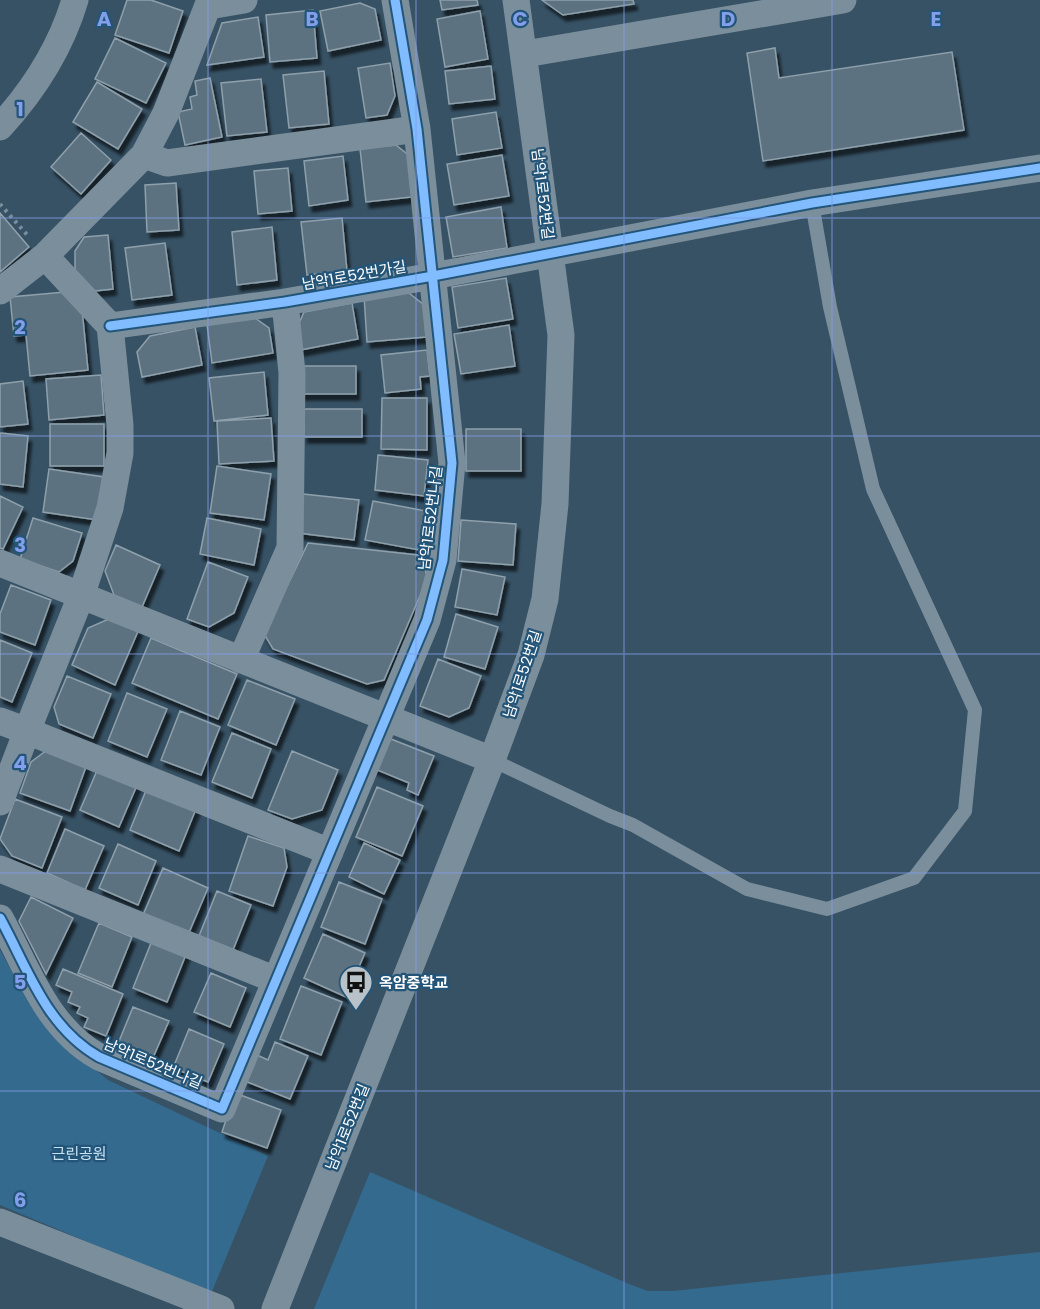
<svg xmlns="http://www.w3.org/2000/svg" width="1040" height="1309" viewBox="0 0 1040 1309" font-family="Poppins,'Noto Sans KR',sans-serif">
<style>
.green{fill:#346a8e}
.building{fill:#5d7280;stroke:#8ea0ab;stroke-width:1.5;filter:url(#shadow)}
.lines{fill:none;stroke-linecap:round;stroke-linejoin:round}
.path{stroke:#7b8e9c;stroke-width:4;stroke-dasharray:3 4.5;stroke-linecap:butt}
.service{stroke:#7b8e9c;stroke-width:14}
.minor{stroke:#7b8e9c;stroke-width:27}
.cycleway-casing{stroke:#235579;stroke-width:13}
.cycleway{stroke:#80bcff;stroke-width:9}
.grid{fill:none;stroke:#839eea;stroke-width:1.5;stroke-opacity:0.55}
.labels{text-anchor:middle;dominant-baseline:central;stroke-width:4.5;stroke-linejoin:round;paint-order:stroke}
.street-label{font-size:15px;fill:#fff;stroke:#235579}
.poi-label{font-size:15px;font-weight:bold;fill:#fff;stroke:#235579;text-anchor:start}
.park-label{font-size:15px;fill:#c7e2f3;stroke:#235579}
.grid-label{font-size:20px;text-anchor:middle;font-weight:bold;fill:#839eea;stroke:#235579;stroke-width:4.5;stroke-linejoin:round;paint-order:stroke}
</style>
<defs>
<filter id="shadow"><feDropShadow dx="3.5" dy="6" stdDeviation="1.5" flood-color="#0009"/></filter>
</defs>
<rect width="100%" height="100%" fill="#375265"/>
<path class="green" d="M0,950L29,1003L91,1066L108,1080L268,1156L211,1294L0,1205Z
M370,1172L629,1284L648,1291H673L1040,1252V1309H314Z"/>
<path class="building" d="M127,0H151L183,11L169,53L115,35Z
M440,0H477L478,5L442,10Z
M542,0H633L634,4L563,15Z
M360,3L375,9L381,40L328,51L320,11Z
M313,10L317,58L270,62L266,15Z
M480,11L488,59L445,67L437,19Z
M258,17L264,57L207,65L222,23Z
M115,38L166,63L146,103L95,79Z
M775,48L779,78L952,52L964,130L763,161L747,53Z
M390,63L395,96L387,115L366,118L358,68Z
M491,66L495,99L449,104L445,71Z
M324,71L329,124L289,128L283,75Z
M210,78L222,137L185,145L178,112L192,109L190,97L197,95L195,81Z
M261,79L267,132L227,136L221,83Z
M97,82L142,109L118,149L73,122Z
M496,112L502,148L457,155L452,119Z
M81,133L111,160L81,194L51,167Z
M396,145L417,162L420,196L366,202L360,149Z
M502,155L509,196L454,205L447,164Z
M343,156L348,200L309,206L304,161Z
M288,168L292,211L258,214L254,171Z
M176,183L179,230L147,232L145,185Z
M501,207L507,248L453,257L446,217Z
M0,213L29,247L0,272Z
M342,218L347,271L307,275L301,222Z
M272,227L277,280L237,285L232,232Z
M108,235L113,289L95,291L75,270V251L84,237Z
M165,243L172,295L132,300L125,248Z
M506,278L513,319L458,328L452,287Z
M65,292L82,309L88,370L30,376L26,335L14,336L10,297Z
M409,293L424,305L426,337L367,342L364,296Z
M352,303L358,339L300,350L296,330L304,312Z
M255,318L269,328L273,353L212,363L207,325Z
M509,325L515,366L461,374L454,334Z
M195,327L202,365L142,377L137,352L150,336Z
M427,350L430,376L420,377L421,389L385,393L381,355Z
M298,366H356V394H298Z
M264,372L268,415L214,421L209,378Z
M101,375L104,415L49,420L46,379Z
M23,381L28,424L0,427V384Z
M382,398H427V450L381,449Z
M304,409H362V437H304Z
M271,418L274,461L219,464L217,421Z
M50,424H104V466H50Z
M466,429H521V471H466Z
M0,433L28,436L23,487L0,484Z
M378,455L428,460L424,496L375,490Z
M217,466L271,474L264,520L210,513Z
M49,469L104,477L97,520L43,512Z
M303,494L359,500L354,540L298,533Z
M0,496L23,507L3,549L0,548Z
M373,501L426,511L419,550L365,540Z
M33,518L82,533L73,561L59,572L20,559Z
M207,518L261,529L254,565L200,554Z
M461,520L516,524L513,565L458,561Z
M308,543L418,555L428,577L384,680L367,684L273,649L264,634Z
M116,545L160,565L142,607L114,595L105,571Z
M208,562L248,577L234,613L209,627L187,619Z
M462,569L505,577L497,615L455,607Z
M11,585L51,600L35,645L0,632V614Z
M456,614L498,627L485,669L444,657Z
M111,618L139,629L115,685L72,665L88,628Z
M151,638L237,674L218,719L132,683Z
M0,640L32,653L12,702L0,697Z
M438,659L481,676L469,708L449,717L420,706Z
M67,676L111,694L93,738L59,724L54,707Z
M247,680L295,699L276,745L228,725Z
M127,693L167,709L147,757L108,741Z
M180,711L220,727L201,775L161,760Z
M232,733L271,749L252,798L212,782Z
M391,739L434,756L418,795L407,790L409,783L370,767Z
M47,750L87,764L70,811L20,793L31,762Z
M292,751L338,770L322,810L292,819L268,810Z
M99,766L138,783L119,827L80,810Z
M149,783L198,804L179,851L130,830Z
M377,787L423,806L402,856L356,837Z
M15,799L62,817L42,868L12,856L0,839Z
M65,829L104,846L85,890L47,873Z
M248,836L284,848L287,867L273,906L229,891Z
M364,843L400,860L384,894L349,877Z
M118,844L156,861L138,905L99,888Z
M163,868L208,888L188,935L143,915Z
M339,882L382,899L365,944L321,927Z
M217,891L251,905L231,955L197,941Z
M31,897L73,918L46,974L19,921Z
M99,923L132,937L112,987L78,973Z
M323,934L365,953L346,997L304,978Z
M153,938L187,952L167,1002L133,988Z
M63,969L123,994L106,1036L84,1027L88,1018L77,1013L80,1007L68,1002L72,992L56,985Z
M211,973L246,988L230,1027L194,1012Z
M301,986L342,1002L321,1055L280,1039Z
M133,1007L169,1021L152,1060L117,1046Z
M189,1029L224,1044L208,1082L173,1068Z
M275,1042L308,1056L290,1099L245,1081L255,1054L268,1060Z
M235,1093L281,1110L267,1148L222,1132Z"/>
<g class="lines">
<path class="path" d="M0,204L29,237"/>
<path class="service" d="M492,760L610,816L633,825L747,889L827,909L914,878L965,811L975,710L873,489L830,307L812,203"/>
<path class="minor" d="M209,6L244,0
M525,54L843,0
M0,127C33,91 61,47 75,0
M144,155L167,163L417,129
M45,256L110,326L120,425V453L110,508L81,596L27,731L330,852
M0,291L45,256L144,155L166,113L210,0
M110,326L285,302L433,276L812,203L1040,168
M0,563L492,760
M241,660L290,548L292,373L285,302
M0,721L27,731L0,802
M0,869L276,980
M0,918C28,969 46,1027 99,1057L222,1109L427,620L443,560L452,463L417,129L395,0
M0,1222L221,1309
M275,1309L492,760L531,655L545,599L555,504L561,335L516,0"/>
<defs>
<path id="cycleway" d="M110,326L285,302L433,276L812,203L1040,168
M0,918C28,969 46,1027 99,1057L222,1109L427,620L443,560L452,463L417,129L395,0"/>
</defs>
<use href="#cycleway" class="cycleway-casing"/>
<use href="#cycleway" class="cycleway"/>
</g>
<path class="grid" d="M208,0V1309M416,0V1309M624,0V1309M832,0V1309M0,218H1040M0,436H1040M0,654H1040M0,873H1040M0,1091H1040"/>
<defs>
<symbol id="bus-pin" viewBox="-11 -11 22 30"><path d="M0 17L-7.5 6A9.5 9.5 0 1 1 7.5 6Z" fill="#b9c2c9" stroke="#235579"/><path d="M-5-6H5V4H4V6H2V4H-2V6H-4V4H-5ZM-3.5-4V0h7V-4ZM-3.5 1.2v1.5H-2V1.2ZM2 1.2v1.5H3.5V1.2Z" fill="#111"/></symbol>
</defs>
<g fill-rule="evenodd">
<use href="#bus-pin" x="337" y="963" width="38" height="52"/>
</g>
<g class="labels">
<g class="street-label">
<text transform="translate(543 194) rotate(83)">남악1로52번길</text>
<text transform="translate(354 275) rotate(-10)">남악1로52번가길</text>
<text transform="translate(430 518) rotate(-83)">남악1로52번나길</text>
<text transform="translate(522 674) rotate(-72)">남악1로52번길</text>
<text transform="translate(153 1063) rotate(23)">남악1로52번나길</text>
<text transform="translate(347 1127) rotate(-68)">남악1로52번길</text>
</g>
<g class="poi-label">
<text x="379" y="982">옥암중학교</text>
</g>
<g class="park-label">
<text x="79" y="1153">근린공원</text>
</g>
</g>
<g class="grid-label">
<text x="104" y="26">A</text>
<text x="312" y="26">B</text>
<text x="520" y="26">C</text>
<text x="728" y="26">D</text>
<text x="936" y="26">E</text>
<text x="20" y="116">1</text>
<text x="20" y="334">2</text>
<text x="20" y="552">3</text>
<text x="20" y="770">4</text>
<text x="20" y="989">5</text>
<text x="20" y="1207">6</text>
</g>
</svg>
